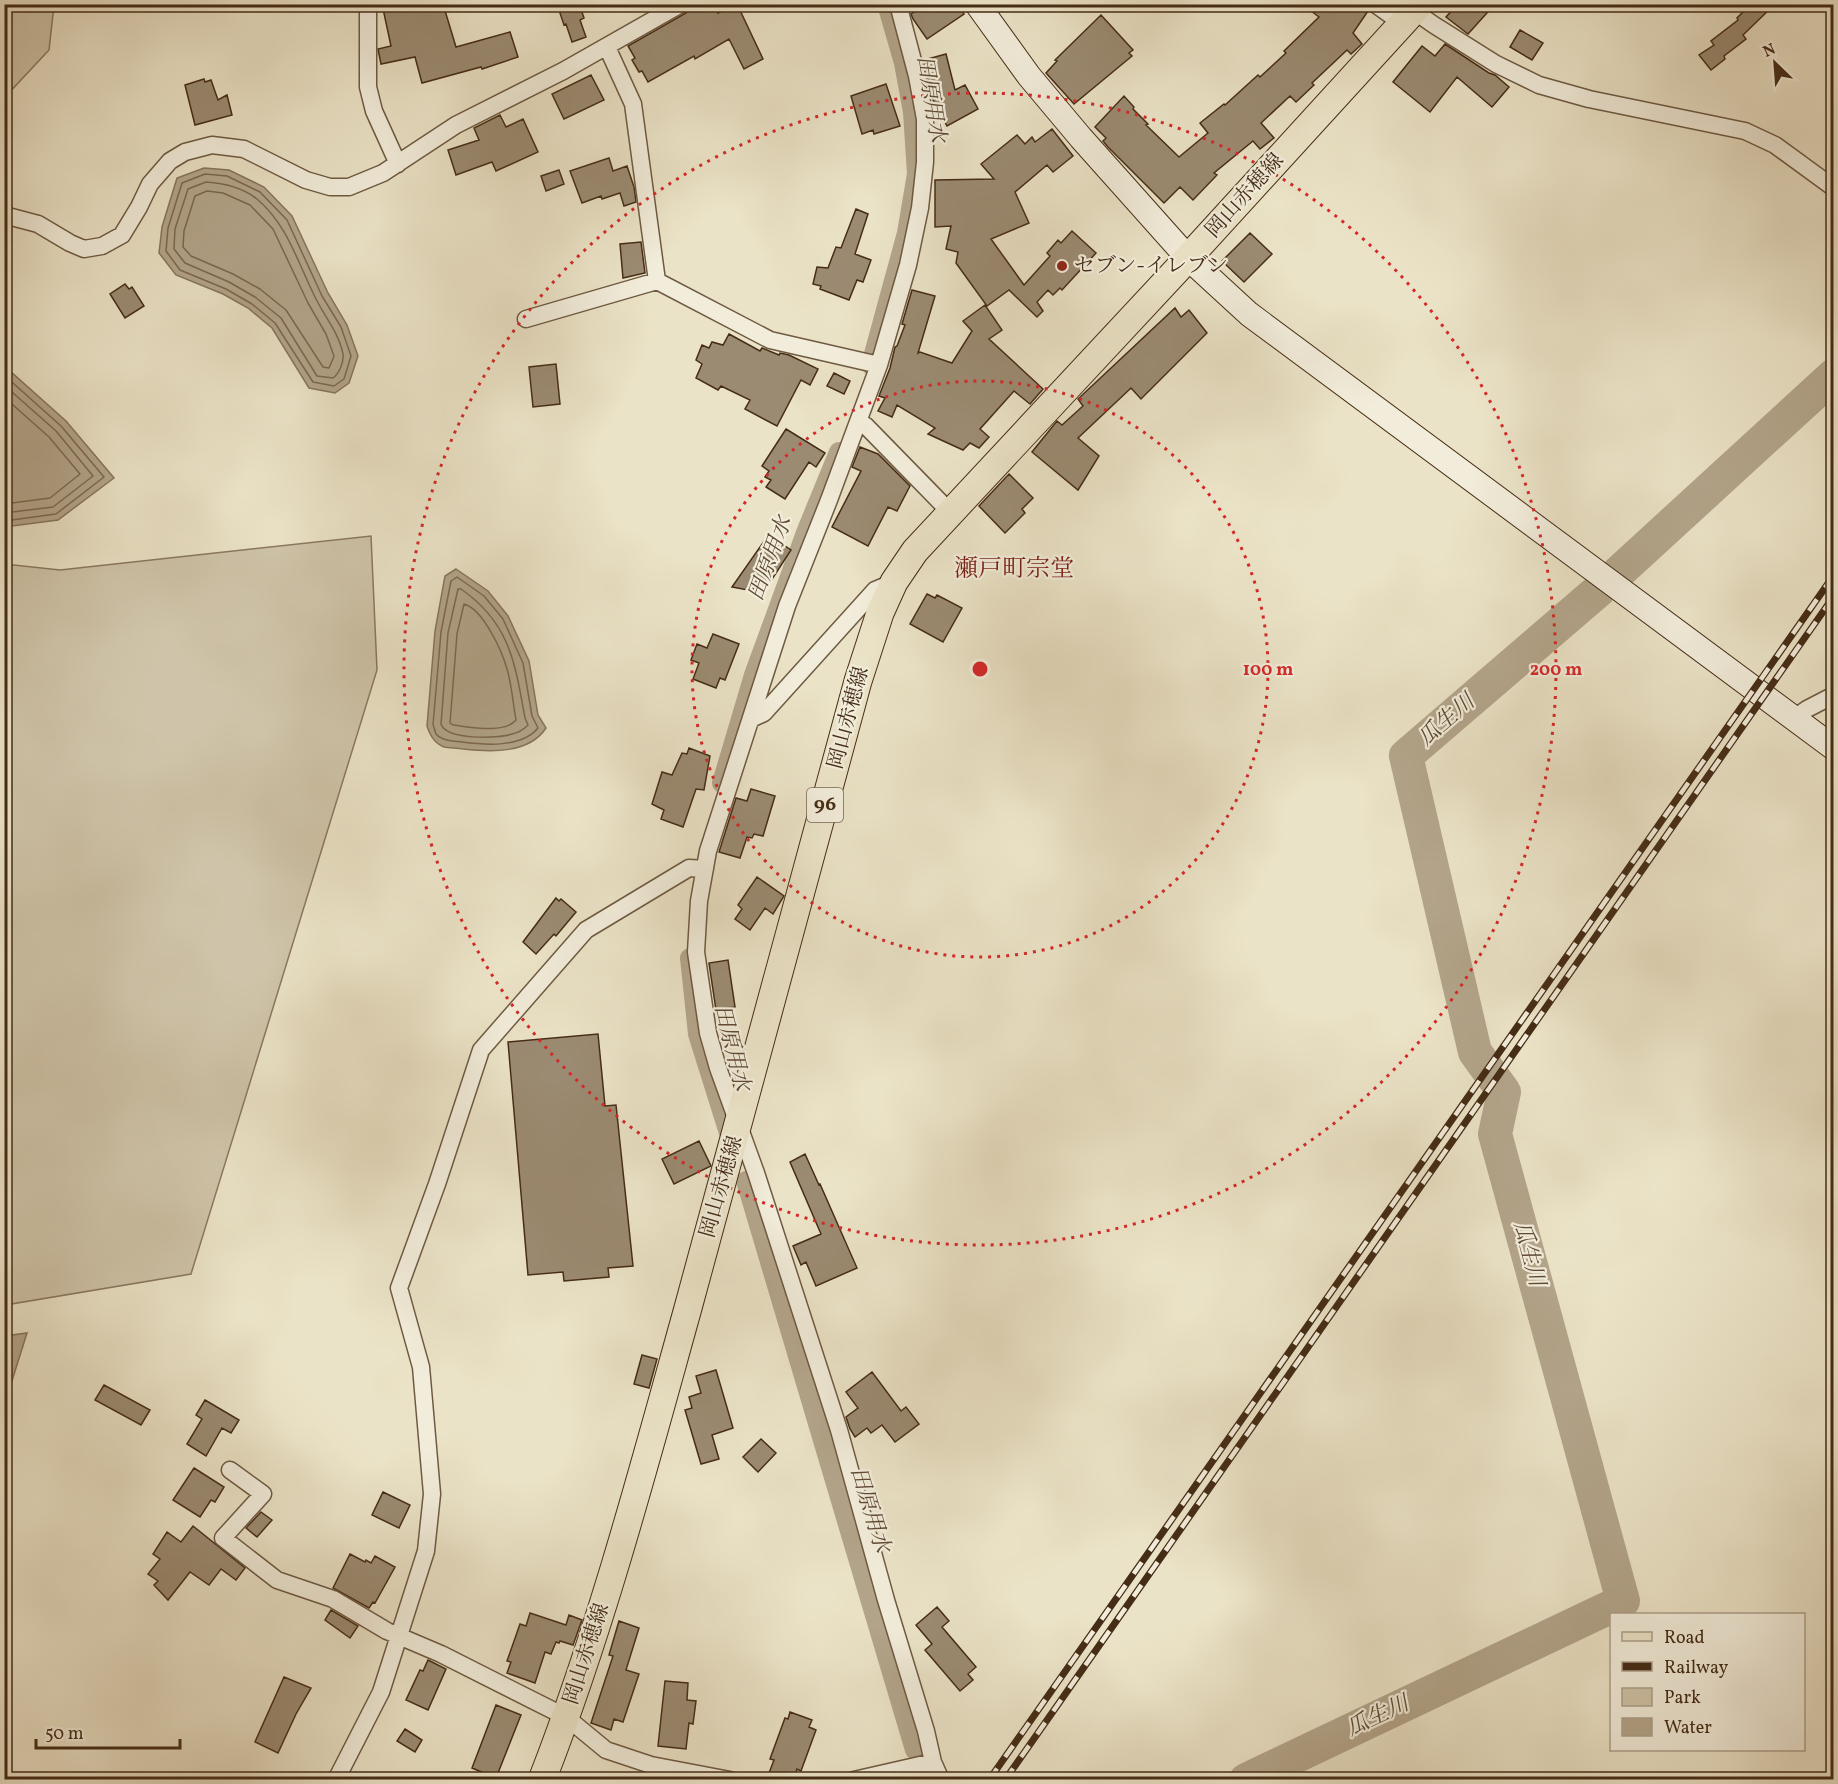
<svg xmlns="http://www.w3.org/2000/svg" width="1838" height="1784" viewBox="0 0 1838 1784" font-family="Vollkorn,'Noto Serif JP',serif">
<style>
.green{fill:#cfc4a9;stroke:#8a7860;stroke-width:1.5}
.water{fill:#b3a58b;stroke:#87755c;stroke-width:1.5}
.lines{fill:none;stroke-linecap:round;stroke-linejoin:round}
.shore{stroke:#7c6850;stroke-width:1.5}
.canal{stroke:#b3a58b;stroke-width:20}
.river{stroke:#b3a58b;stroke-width:34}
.building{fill:#9b8b72;stroke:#452c16;stroke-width:1.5}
.street-casing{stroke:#6e5a42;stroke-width:19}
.secondary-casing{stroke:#452c16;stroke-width:26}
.primary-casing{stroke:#452c16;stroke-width:29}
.street{stroke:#f2eddb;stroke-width:16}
.secondary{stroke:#f2eddb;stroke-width:24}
.primary{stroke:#ebe3c7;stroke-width:27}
.rail-casing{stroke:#452c16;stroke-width:7}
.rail{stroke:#f2eddb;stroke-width:4.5;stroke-dasharray:14;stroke-linecap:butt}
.ring{fill:none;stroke:#d62828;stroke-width:3;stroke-dasharray:3 6}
.poi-dot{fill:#8f2418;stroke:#f2eddb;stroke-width:2}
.labels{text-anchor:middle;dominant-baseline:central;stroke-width:4.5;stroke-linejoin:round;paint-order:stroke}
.shield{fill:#f2eddb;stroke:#796651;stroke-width:1.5}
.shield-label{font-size:20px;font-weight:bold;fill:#452c16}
.street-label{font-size:21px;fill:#452c16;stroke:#f2eddb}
.poi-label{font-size:21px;fill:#452c16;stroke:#f2eddb;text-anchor:start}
.water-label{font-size:22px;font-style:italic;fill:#604a33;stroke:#f2eddb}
.quarter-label{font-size:24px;fill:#7a1f14;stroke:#f2eddb}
.centre{fill:#d62828;stroke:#f2eddb;stroke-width:3}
.ring-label{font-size:18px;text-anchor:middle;font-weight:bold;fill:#d62828;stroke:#f2eddb;stroke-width:4.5;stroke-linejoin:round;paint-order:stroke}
</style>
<rect width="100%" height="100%" fill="#ebe3c7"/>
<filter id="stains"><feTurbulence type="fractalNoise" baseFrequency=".00333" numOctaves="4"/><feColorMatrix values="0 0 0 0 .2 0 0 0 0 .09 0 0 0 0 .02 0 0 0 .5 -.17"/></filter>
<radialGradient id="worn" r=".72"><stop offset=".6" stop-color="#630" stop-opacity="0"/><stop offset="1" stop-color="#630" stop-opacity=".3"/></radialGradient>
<path class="green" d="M5,4L54,5L49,50L5,97Z
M371,536L377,670L191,1274L5,1305V564L60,570Z"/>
<path class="water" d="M204,168L229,170L264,187L292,216L328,293L347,325L358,356L349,383L335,393L309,388L272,328L248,308L223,294L176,275L159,253L162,227L177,178Z
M4,369L11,372L66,421L114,478L58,520L5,527Z
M456,569L488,591L508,616L529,661L538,715L546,728C529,754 491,752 463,749C458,748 450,748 444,747C434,743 430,735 427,726L435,631L445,576Z
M27,1333L5,1403V1336Z"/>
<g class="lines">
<path class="shore" d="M205,174L227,176L260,192L287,220L322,296L341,327L351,356L344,379L334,386L313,382L275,323L252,304L226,289L180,270L166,251L168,228L182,183Z
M206,182C223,183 243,188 257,199C287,224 298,263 315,297C324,316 339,333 343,354C344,362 339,374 333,378L317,376L281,318L255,297L229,282L185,263L174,249L175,229L188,189Z
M207,191L223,193L250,205L273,229L308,303L326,334L334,356L329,368L323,367L286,310L260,289L233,274L191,256L183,247L184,231L195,196Z
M4,375L61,426L104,477L56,514L4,521
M4,385L56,431L93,476L53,507L4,513
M4,397L49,437L80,474L50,498L4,504
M457,577L484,596L503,619L523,663L532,716L538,728C522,748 485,745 462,742C454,741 442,741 436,734C435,732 434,726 433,725L441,632L451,581Z
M458,589H461C510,623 515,663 525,718L528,725C524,729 518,733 512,734C498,739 446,740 441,724L448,633Z
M464,604C483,609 502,651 507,669C512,686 513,704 516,720C505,734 470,727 453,725L450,723L457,634Z"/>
<path class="canal" d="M871,365L907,233L917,174L913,112L904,63L887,4
M722,783L754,675L807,530L839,452
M690,958L698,1034L729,1133
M746,1181L915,1750"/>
<path class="river" d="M1618,573L1834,375
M1246,1780L1623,1601L1495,1134L1504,1092L1475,1052L1406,756L1599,590"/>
</g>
<path class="building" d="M382,4H443L456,47L510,32L518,57L482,69L481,67L422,83L415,57L381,64L378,49L391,46Z
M557,4H579L584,18L580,20L586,37L572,42L566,24L564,25Z
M691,4H713L718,13L737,4L763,59L744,69L729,39L695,59L694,56L648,82L642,71L639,72L632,60L635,58L628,46L686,13Z
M909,4H958L964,14L927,39L913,19L911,14L914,12Z
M1302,4H1360L1366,8L1368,11L1353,33L1362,44L1351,54L1347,50L1312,83L1314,85L1296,102L1290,96L1261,123L1274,138L1260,149L1253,141L1214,173L1217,175L1193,200L1180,187L1164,203L1108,147L1103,141L1106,138L1095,127L1124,96L1134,107L1133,109L1148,124L1146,125L1179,157L1208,133L1200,123L1224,104L1225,105L1258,75L1260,77L1286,53L1284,51L1319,17Z
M1458,4H1495L1468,34L1446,17Z
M1751,4H1775L1743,35L1746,39L1724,56L1725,59L1711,70L1699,55L1714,45L1711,41L1738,20L1737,18Z
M1101,15L1133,50L1129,53L1132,56L1074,104L1046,73L1057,61L1055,60Z
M1520,30L1543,43L1532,60L1510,47Z
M1445,44L1489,73L1495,75L1509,87L1492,107L1457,77L1430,112L1393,82L1422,46L1435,56Z
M946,54L955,90L965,85L978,109L947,126L932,98L924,60Z
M591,75L604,100L564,119L552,94Z
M204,79L205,82L211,80L218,100L227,95L232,115L195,125L185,85Z
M886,84L900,126L874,134L873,130L862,134L851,96Z
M500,115L506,127L523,119L538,152L496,171L492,162L456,175L448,150L479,140L474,128Z
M1052,129L1073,156L1053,172L1047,165L1015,192L1029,223L991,239L1024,285L1050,256L1047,253L1058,240L1061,243L1072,231L1096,253L1062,290L1060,288L1053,295L1048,290L1037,302L1043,311L1037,317L1009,290L987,306L956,263L958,252L946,249L951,226L935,227V180L994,179L981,164L1017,135L1025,144L1032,137L1035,142Z
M609,158L613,171L627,166L634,187L636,202L624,206L620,193L602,199L601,196L582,203L570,171Z
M559,170L564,184L546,191L541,176Z
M856,209L868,214L855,254L871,260L863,282L857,280L849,300L820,289L821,286L813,284L817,267L828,268L836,247L841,248Z
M1250,233L1272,254L1244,282L1222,261Z
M641,242L645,273L623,278L620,244Z
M125,284L129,289L132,287L144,306L125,318L110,294Z
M912,290L935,296L918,353L920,352L952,363L972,331L963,321L985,305L1002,330L989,339L1043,389L1030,404L1014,391L980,429L989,437L979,448L970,443L963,450L928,434L935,428L897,405L892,417L878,411L885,398L879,396L890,368L895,347L897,346L905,325L902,324Z
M1175,308L1181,317L1189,310L1207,333L1141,399L1131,388L1078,438L1099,456L1078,490L1032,452L1057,421L1062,425L1083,406L1078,399Z
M729,334L760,351L762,348L779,355L780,353L789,355L818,369L810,385L801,380L777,426L745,409L750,400L721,386L718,390L696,378L702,364L696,360L702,345L709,348L712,342L723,345Z
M556,364L560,404L533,407L529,367Z
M834,373L850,381L844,394L827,386Z
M786,429L825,453L816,467L809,462L785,499L766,487L771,480L765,477L769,471L762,466Z
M860,447L878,454L910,486L897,511L888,507L868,546L832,527L861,471L852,467Z
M1009,474L1033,498L1022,509L1025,513L1005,533L979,506Z
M770,536L791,550L767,587L757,580L753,591L732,587L767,537L769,538Z
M927,594L935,598L937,595L962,608L943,642L910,624Z
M713,634L739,644L725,680L720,678L716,688L693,679L699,663L691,660L697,644L707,648Z
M689,748L710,756L704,790L696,789L683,827L661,819L664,810L652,804L662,772L672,775L682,753L687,754Z
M751,789L775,796L763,836L754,834L752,838L747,837L740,858L719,852L736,798L747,801Z
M757,877L784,896L773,914L765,908L750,930L735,919L742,909L738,905Z
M556,898L559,901L561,899L576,912L556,936L554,934L536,954L523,942Z
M728,960L735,1007L716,1010L709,963Z
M598,1034L605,1106L616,1105L633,1266L608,1268L609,1277L564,1281L563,1272L528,1275L508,1042Z
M699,1141L711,1166L674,1184L662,1159Z
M805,1154L819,1185L820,1184L857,1268L816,1286L806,1262L801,1265L793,1246L821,1234L790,1162Z
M642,1355L657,1359L649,1388L634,1384Z
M716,1370L733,1428L712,1435L719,1459L701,1464L685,1410L692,1408L689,1397L701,1393L696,1376Z
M872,1372L901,1411L906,1407L919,1424L895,1442L882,1425L871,1433L867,1428L855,1437L850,1429L846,1417L858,1408L846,1392Z
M104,1385L150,1410L141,1425L95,1400Z
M205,1400L239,1420L231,1433L222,1428L206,1456L187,1444L202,1419L196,1415Z
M761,1439L776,1453L758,1472L743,1457Z
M194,1468L224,1487L215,1502L211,1500L200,1517L173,1500Z
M383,1492L410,1505L399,1528L372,1515Z
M261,1512L272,1520L257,1537L246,1528Z
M193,1526L245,1568L236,1580L221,1569L209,1585L190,1572L168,1600L154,1585L158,1581L148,1574L160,1559L153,1554L167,1532L181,1542Z
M350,1554L365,1562L366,1560L371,1563L375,1556L395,1567L375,1603L373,1602L369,1608L333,1588Z
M937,1607L949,1621L942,1627L976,1667L968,1674L973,1680L960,1691L925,1650L932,1644L916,1625Z
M331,1610L358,1626L350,1638L325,1620Z
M530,1613L566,1625L569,1615L582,1620L573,1645L560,1641L559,1643L556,1642L551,1654L545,1652L535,1683L507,1673L511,1662L507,1661L520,1624L526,1626Z
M619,1621L639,1628L626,1670L639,1674L623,1722L614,1719L611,1730L591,1723L613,1656L609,1655Z
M428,1660L446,1669L428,1710L406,1700L420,1670L423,1671Z
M284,1677L311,1688L296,1714L278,1753L255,1742Z
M665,1681L688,1683L687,1700L696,1701L693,1724L689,1723L686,1749L658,1746Z
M496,1705L521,1715L496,1778L472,1768Z
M790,1712L812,1720L809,1727L816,1730L801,1771L797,1769L794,1779L784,1775L783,1778L769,1773L774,1760L770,1759L785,1718L788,1719Z
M405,1729L422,1740L415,1752L397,1741Z"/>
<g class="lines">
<defs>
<path id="street" d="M368,4V87L374,111L398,164
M898,4L917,76L925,119V162L920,208L908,265L879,365L829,500L787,606L708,851L699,901L696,952L708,1033L718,1068L756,1173L839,1430L886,1600L926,1731L933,1762L941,1780
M1375,4L1403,24
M1414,11L1434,25L1496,64L1539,85L1589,99L1745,131L1775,145L1834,188
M607,47L633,104L657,281L770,340L879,365
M4,215L38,224L70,243L84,249L102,246L122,235L139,207L150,184L170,161L185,152L212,145L244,149L306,180L330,187H349L383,173L456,125L563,71L681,4
M526,319L657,281
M858,422L866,426L951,513
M1794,718L1807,709L1834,695
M751,719L764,713L875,590L894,582
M230,1470L263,1494L223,1538L277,1580L333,1599L387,1631L441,1654L566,1717L606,1750L651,1765L730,1780
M336,1780L381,1692L426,1551L432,1494L421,1367L399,1288L437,1184L481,1050L586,930L689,868L705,869
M854,1780L933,1762"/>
<path id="secondary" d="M977,4L1029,76L1081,138L1188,258L1249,314L1834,748"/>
<path id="primary" d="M542,1780C602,1626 644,1466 688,1308C746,1099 803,890 858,681L880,613L894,582L915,551L1188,258L1420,4"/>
</defs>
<use href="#street" class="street-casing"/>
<use href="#secondary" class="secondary-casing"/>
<use href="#primary" class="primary-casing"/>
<use href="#street" class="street"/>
<use href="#secondary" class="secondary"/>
<use href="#primary" class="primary"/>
<defs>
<path id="rail" d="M989,1780L1834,575
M1005,1780L1834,596"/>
</defs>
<use href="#rail" class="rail-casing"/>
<use href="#rail" class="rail"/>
</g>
<g class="ring">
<circle cx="980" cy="669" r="288"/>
<circle cx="980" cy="669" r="576"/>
</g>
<circle class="poi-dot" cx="1062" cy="266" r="6"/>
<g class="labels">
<rect class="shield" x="807" y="788" width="36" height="34" rx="4.5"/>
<g class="shield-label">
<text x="825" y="805">96</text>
</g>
<g class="street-label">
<text transform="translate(1245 196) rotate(-48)">岡山赤穂線</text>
<text transform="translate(849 718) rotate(-75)">岡山赤穂線</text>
<text transform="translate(722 1187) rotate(-74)">岡山赤穂線</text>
<text transform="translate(587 1654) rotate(-72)">岡山赤穂線</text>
</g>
<g class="poi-label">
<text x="1074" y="266">セブン-イレブン</text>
</g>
<g class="water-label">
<text transform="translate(930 99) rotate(81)">田原用水</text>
<text transform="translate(771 559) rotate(-70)">田原用水</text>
<text transform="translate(1447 721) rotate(-41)">瓜生川</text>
<text transform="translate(731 1048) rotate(76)">田原用水</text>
<text transform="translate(1528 1254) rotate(75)">瓜生川</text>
<text transform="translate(869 1510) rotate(73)">田原用水</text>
<text transform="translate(1378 1717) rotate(-25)">瓜生川</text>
</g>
<g class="quarter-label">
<text x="1014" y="570">瀬戸町宗堂</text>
</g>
</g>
<circle cx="980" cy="669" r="9" class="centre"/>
<g class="ring-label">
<text x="1268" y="675">100 m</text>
<text x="1556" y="675">200 m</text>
</g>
<rect width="1838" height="1784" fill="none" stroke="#ebe3c7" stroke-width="24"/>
<rect x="6" y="6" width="1826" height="1772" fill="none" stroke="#452c16" stroke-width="3"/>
<rect x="12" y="12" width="1814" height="1760" fill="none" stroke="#452c16" stroke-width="1.5"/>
<rect x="1610" y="1613" width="195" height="138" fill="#f2eddb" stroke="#ada08c" stroke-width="1.5"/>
<rect x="1622" y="1632" width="30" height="9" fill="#ebe3c7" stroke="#ada08c" stroke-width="1.5"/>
<text x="1664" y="1643" font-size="18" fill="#452c16">Road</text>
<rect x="1622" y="1662" width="30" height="9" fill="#452c16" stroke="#ada08c" stroke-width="1.5"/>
<text x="1664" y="1673" font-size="18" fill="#452c16">Railway</text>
<rect x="1622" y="1688" width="30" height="18" fill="#cfc4a9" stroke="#ada08c" stroke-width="1.5"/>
<text x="1664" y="1703" font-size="18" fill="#452c16">Park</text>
<rect x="1622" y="1718" width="30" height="18" fill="#b3a58b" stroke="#ada08c" stroke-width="1.5"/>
<text x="1664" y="1733" font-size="18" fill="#452c16">Water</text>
<g transform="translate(1775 63) rotate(335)" stroke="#f2eddb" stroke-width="4.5" paint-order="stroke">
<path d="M0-4.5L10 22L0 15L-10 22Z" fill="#452c16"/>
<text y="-9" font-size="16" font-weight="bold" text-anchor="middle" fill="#452c16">N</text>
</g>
<path d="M36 1739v9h144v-9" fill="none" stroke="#452c16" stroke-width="3"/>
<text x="45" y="1739" font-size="18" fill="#452c16" stroke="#f2eddb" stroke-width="4.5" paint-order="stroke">50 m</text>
<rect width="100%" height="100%" filter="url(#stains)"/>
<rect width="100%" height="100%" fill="url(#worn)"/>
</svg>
